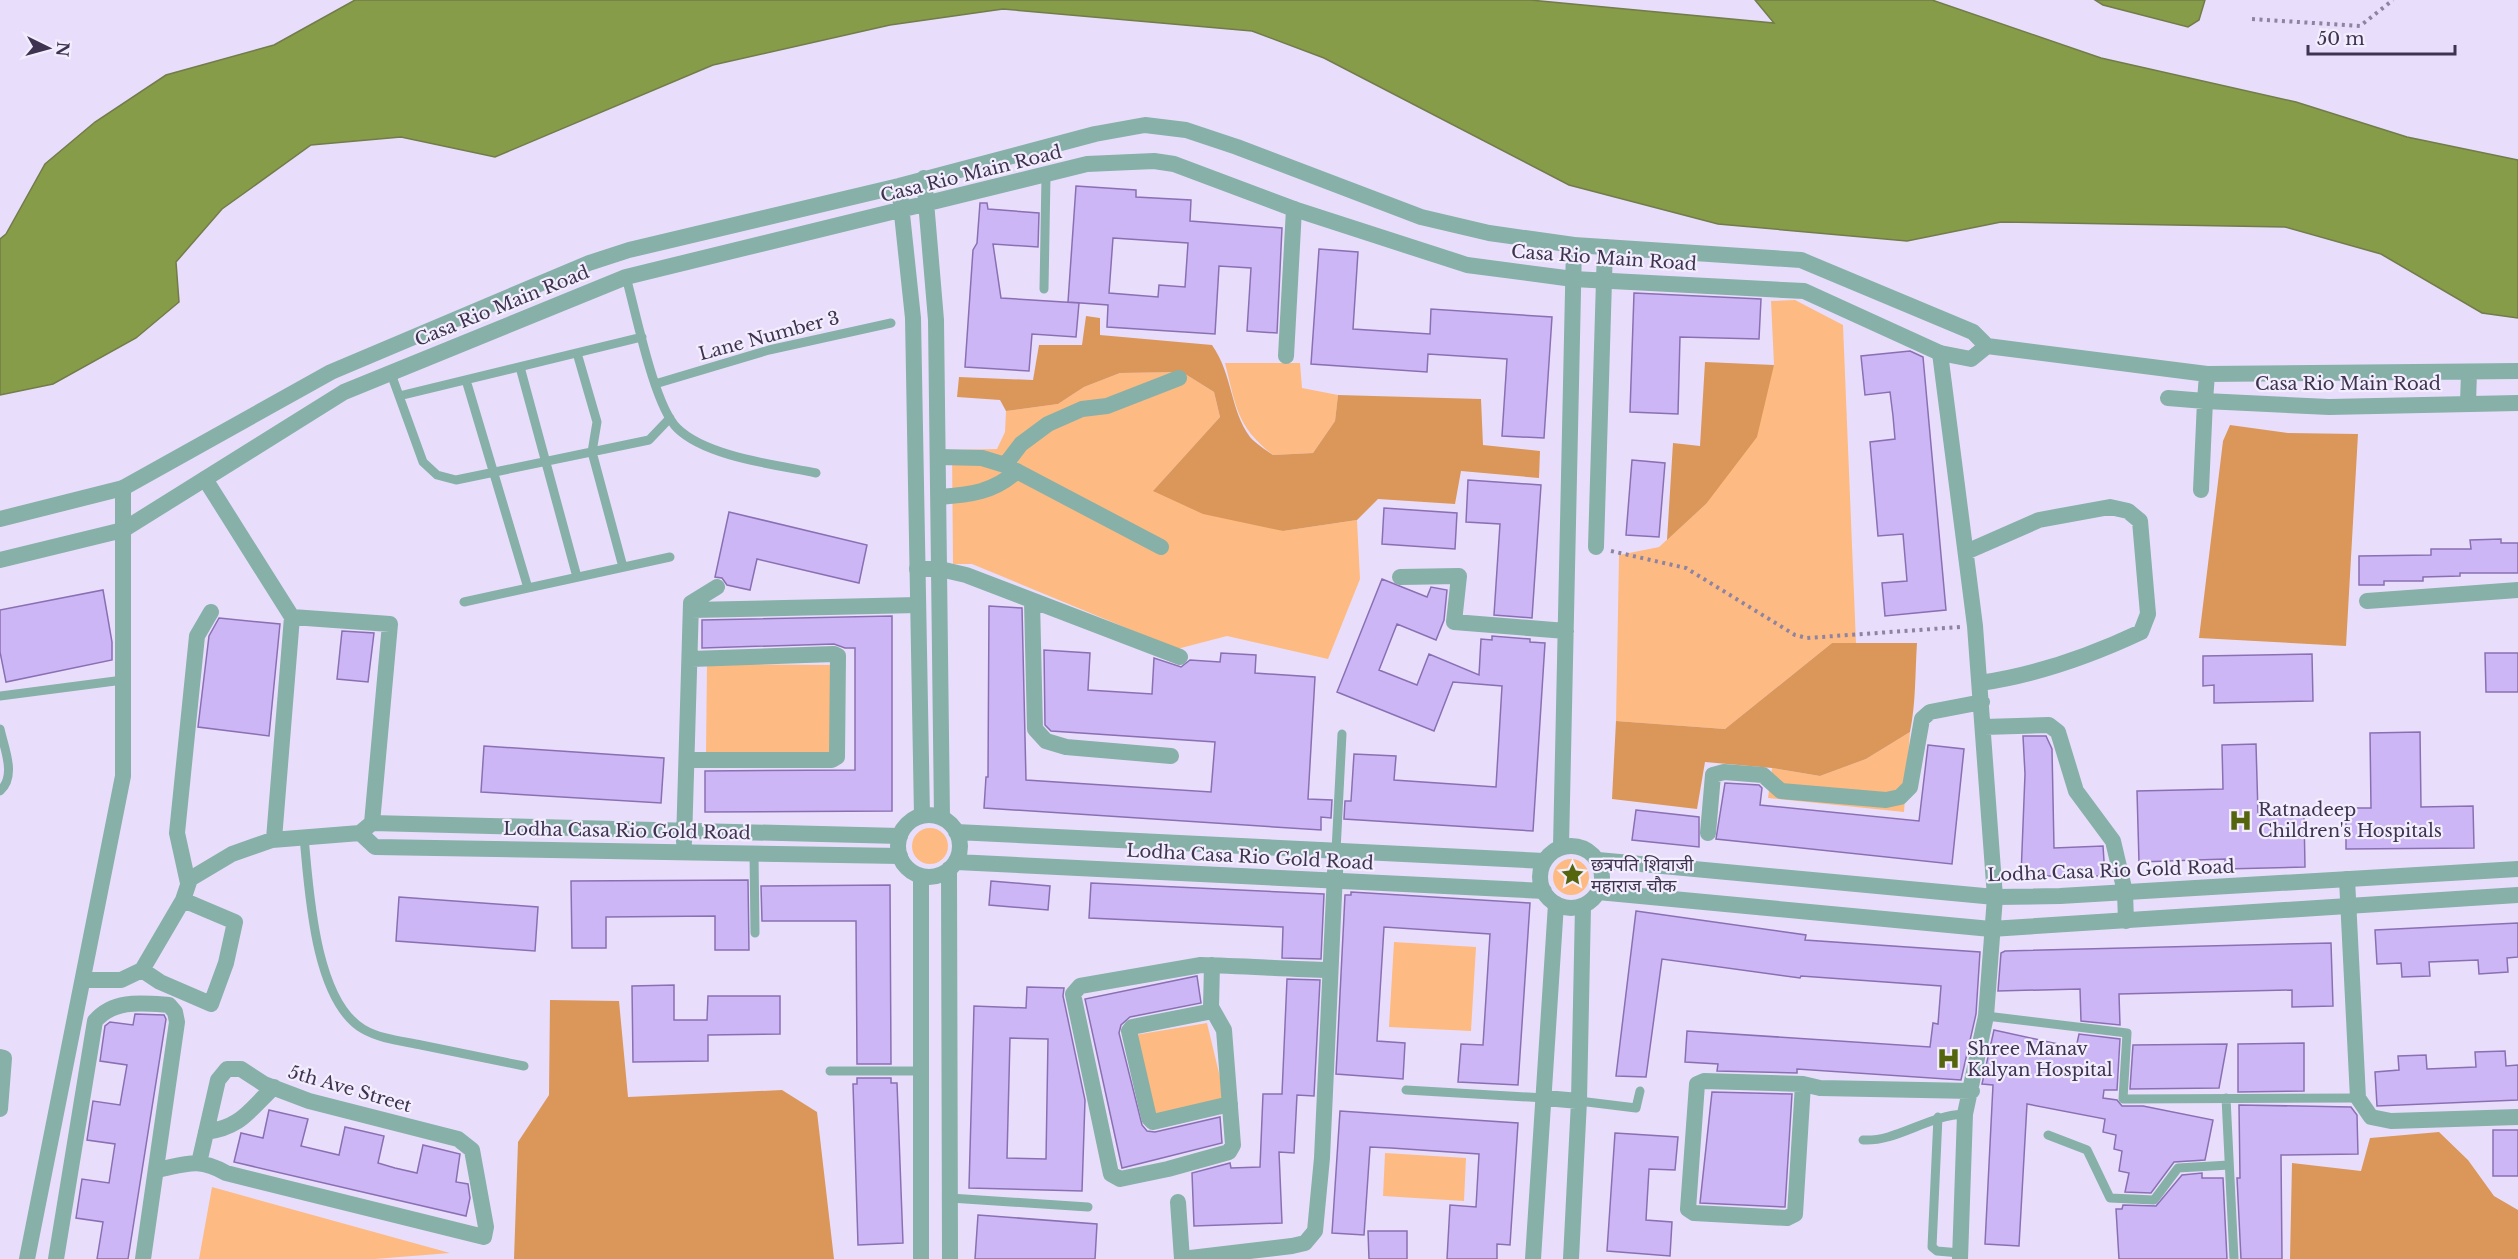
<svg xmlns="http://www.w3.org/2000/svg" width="2518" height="1259" viewBox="0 0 2518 1259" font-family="'Libre Baskerville','Noto Sans Devanagari',serif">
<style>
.green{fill:#fdbb83}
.forest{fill:#db975a}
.water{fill:#879c48;stroke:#717c4a;stroke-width:1.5}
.building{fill:#cdb6f5;stroke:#8a70b3;stroke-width:1.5;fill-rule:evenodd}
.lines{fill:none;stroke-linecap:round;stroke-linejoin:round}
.path{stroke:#8e84a1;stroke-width:4;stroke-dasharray:3 4.5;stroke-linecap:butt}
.service{stroke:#87b0a8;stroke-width:9}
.minor{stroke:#87b0a8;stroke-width:16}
.tertiary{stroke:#87b0a8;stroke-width:16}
.labels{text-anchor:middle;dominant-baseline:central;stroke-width:4.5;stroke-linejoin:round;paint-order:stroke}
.street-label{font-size:18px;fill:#3e3350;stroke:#f3eefd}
.poi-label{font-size:18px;fill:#3e3350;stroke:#f3eefd;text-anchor:start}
</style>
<rect width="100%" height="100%" fill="#e8defc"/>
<path class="green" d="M1795,300L1843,325L1856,643H1832L1725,729L1616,721L1619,555L1659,547L1706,504L1774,365L1771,301Z
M1225,363H1300L1302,388L1338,395L1335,421L1313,453L1273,455C1236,426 1236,406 1225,363Z
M1182,372L1214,392L1220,417L1154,490L1283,531L1357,520L1360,579L1328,659L1227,636L1177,649L972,564H953L952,450L997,449L1005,432L1006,411L1058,404L1084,387L1120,373Z
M707,664L838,665L837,753L706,752Z
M1910,732L1904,812L1768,798L1772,768L1820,776L1866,759Z
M912 846a18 18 0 1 1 36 0a18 18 0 1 1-36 0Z
M1553 877a18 18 0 1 1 36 0a18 18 0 1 1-36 0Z
M1394,942L1476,947L1471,1031L1389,1027Z
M1207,1023L1225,1098L1153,1118L1135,1035Z
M1385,1153L1466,1158L1464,1201L1383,1196Z
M212,1187L450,1253L375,1259H199Z"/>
<path class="forest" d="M1086,316L1100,318V335L1212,345C1233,375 1230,410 1250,437C1256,444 1266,450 1273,455L1313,453L1335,421L1338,395L1481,399L1483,445L1540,451L1539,478L1461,471L1455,504L1378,499L1357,520L1283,531L1203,514L1153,491L1220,417L1214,392L1182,372L1120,373L1084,387L1058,404L1006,411L1000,400L957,397L959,377L1033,380L1039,345H1082Z
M1705,362L1774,365L1757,437L1706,504L1667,540L1673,443L1700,446Z
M2230,425L2288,433L2358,434L2346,646L2199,638L2223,441Z
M1832,643H1917C1915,673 1916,703 1910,732L1866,759L1820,776L1772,768L1705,762L1697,809L1612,799L1616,721L1725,729Z
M550,1000L619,1001L628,1097L782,1090L817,1112L834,1259H514L518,1142L549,1095Z
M2439,1132L2468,1160L2494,1196L2518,1210V1259H2290L2292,1163L2361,1171L2370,1138Z"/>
<path class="water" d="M355,0H1530L1774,23L1755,0H1932L2101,58L2296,102L2407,137L2518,160V318L2482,313L2381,254L2285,227L2001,222L1907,241L1718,224L1569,185L1324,58L1252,31L1003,9L890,25L713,65L495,157L401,137L311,145L222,209L176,262L179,302L136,338L53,384L0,395V239L6,234L45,164L95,122L166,75L274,45Z
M2095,0H2205L2199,20L2188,27L2103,5Z"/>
<path class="building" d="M1076,186L1136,190V197L1191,200L1190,221L1282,228L1277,333L1247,331L1251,268L1219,266L1215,334L1107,327L1108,305L1068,302ZM1113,238L1188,243L1185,287L1159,285L1158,297L1109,293Z
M980,203H987L988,209L1039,213L1038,247L993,244L1001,298L1079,303L1076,337L1032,334L1029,371L965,367L973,250L977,243Z
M1319,249L1358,252L1353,329L1430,334L1431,309L1552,317L1544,438L1502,436L1507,359L1428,354L1427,372L1311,364Z
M1634,293L1761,299L1759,339L1680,337L1678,414L1630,412Z
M1910,351L1923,357L1946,610L1885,616L1882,583L1907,581L1903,534L1878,536L1870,442L1895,439L1893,416L1890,392L1865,395L1861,356Z
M1632,460L1665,463L1659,537L1626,535Z
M1468,480L1541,485L1532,618L1494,615L1500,524L1466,522Z
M1384,508L1457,513L1455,549L1382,544Z
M729,512L867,545L859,583L757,559L750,590L727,585L722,578L715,577Z
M2501,539V543H2518V573H2460V576L2423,577V581H2384V585H2359V556L2431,555V549H2471L2470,540Z
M1382,579L1427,597L1431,587L1447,590L1444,620L1436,640L1397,624L1379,670L1417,685L1429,654L1479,675L1481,639L1492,640V636L1530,639V642L1545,643L1533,831L1344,819L1345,801H1351L1354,754L1396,756L1394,780L1496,787L1502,686L1453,682L1434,731L1337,692Z
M103,590L112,642V660L6,682L0,652V610Z
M989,606L1022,608L1026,780L1211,792L1215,742L1051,731L1045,725L1044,650L1090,653L1088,690L1152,694L1154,658L1181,667L1190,660L1220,662L1221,653L1256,655L1255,673L1315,677L1308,799L1332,800L1331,818L1321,817V830L984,808L986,777H988Z
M892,616V811L705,812V771L855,770V648H845L834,644L702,648V620Z
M219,618L280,624L269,736L198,727L209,636Z
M342,631L374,633L368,682L337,679Z
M2485,653H2518V692H2486Z
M2312,654L2313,701L2214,703V685L2203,686V656Z
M2420,732L2421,807L2473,806L2474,848L2346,849V808H2371L2370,733Z
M2023,736H2046L2052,749L2054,848L2103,846L2105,876H2021L2025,774Z
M2256,744L2258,814L2304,813L2305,867L2225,869V859L2139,862L2137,791L2223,789L2222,745Z
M1928,745L1964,749L1952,864L1716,839L1725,783L1759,785L1762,788L1760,805L1919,821Z
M484,746L664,758L661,803L481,792Z
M1636,810L1699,817V847L1632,840Z
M748,880L749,950H715V916L606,917V948H572L571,881Z
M991,881L1050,886L1048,910L989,905Z
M1091,883L1324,894L1321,959L1282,958L1283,927L1089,918Z
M890,885L891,1064H857L856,921H762L761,886Z
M1351,892L1530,903L1518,1085L1458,1082L1461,1044L1483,1045L1490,934L1384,927L1377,1041L1405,1043L1403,1079L1336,1074L1345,895H1351Z
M399,897L538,907L535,951L396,941Z
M1636,911L1806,935L1805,940L1980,952L1976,1014L1961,1080L1797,1069V1073L1717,1071L1718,1064L1685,1062L1687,1031L1930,1047L1933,1023L1938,1024L1941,986L1801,976L1800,978L1662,959L1646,1077L1616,1076Z
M2518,923V957L2507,958L2508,972L2479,974L2478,960L2453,961L2429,962L2430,976L2402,977L2401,963L2377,964L2375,930Z
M2331,943L2333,1006L2292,1007V990L2119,994L2120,1025L2081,1021L2080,989L1998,991L2001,953L2005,951Z
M1197,976L1201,1003L1130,1017L1121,1025L1119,1033L1142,1125L1147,1131L1155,1132L1220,1117L1222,1143L1122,1168L1085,999Z
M1287,979L1320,980L1314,1096L1297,1095L1294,1153L1279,1152L1282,1223L1194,1226L1192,1173L1230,1163L1231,1168L1260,1167L1263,1094H1282Z
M674,985V1020H707L708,996H780V1034L708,1035V1061L633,1062L632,986Z
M1027,987L1064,988L1063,996L1085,1100L1082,1191L969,1188L974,1006L1026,1008ZM1010,1038L1048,1039L1046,1159L1007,1158Z
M135,1014L164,1015L166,1019L128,1259H97L103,1222L76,1218L82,1179L109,1183L115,1144L87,1140L93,1101L120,1105L127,1065L100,1061L105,1026L110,1022L133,1025Z
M1994,1030L2076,1048L2079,1034L2120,1039L2117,1090H2104L2103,1098L2117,1100L2122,1106H2143L2213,1120L2205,1160L2174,1162L2151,1193L2125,1192L2129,1173L2119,1171L2122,1151L2114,1149L2116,1135L2103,1132L2105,1119L2027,1104L2019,1246L1985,1244L1993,1085L1982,1084Z
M2304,1043V1091L2238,1092V1044Z
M2227,1044L2219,1088L2130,1089L2133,1045Z
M2505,1051L2506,1066L2518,1065V1100L2377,1106L2375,1072L2399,1070L2398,1056L2426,1055L2427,1069L2451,1068L2476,1067L2475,1052Z
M857,1078H891V1083H897L903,1243L858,1245L853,1084H857Z
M1712,1092L1792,1094L1785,1207L1700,1203Z
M2239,1105L2351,1107L2357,1115L2358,1154L2281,1155L2282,1259H2241L2237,1178H2240Z
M269,1110L308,1119L301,1146L339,1155L345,1127L384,1136L378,1163L395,1168L417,1173L423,1145L460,1154L456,1182L468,1184L470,1198L466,1216L234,1162L241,1133L263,1138Z
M1340,1111L1518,1123L1510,1245L1497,1244V1259H1447L1450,1205L1476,1207L1479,1154L1391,1148L1370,1147L1364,1235L1332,1233Z
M2493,1130H2518V1176H2493Z
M1615,1133L1678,1137L1675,1170L1649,1169L1646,1220L1672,1222L1670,1256L1607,1251Z
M2202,1173V1178H2223L2227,1259H2119L2116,1209H2122L2123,1205L2156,1206L2182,1175Z
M978,1215L1097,1224L1095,1259H975Z
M1368,1231H1407V1259H1369Z"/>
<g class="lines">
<path class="path" d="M2252,19L2360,26L2393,0
M1611,551L1686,568L1795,635L1807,638L1960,627"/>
<path class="service" d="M626,277C636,313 654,405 677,428C706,457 778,465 816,473
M1044,289L1046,176
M577,353L597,422L592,452L623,567
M520,367L577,577
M390,371L423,462L437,475L456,480L649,440L670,418
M466,380L528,588
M655,384L769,350L891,323
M399,396L642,337
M464,602L670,557
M0,696L123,680
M0,729C4,748 17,776 0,791
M304,837C309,888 314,1000 363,1029C380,1039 402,1041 421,1045C455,1052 489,1059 524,1066
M1336,851L1342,734
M754,853L755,933
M1986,1016L2127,1033L2123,1099L2358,1098
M830,1071H921
M1406,1090L1545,1098
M2226,1098L2234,1259
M1579,1101L1636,1108L1640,1091
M1938,1117L1932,1247L1937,1251L1960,1253
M2048,1135L2087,1150L2110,1198L2154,1200L2178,1168L2229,1165
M1863,1140C1897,1142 1928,1115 1965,1114
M950,1198L1088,1207"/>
<path class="minor" d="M1940,353L1975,626L1995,897L1986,1016L1965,1114L1960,1259
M1286,356L1294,209
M2168,398L2205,401L2201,490
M939,457L982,458L1005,465L1161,547
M1005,465L1021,444L1048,424L1082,409L1107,406L1179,378
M205,479L292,617
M939,497C970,495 994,492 1017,471
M1596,547L1605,247
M1966,552L2039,520L2110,507L2128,511L2140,521L2148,614L2141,632C2090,656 2036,675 1980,683
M917,569H940L966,575L1180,657
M1400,577L1459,576L1454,622L1566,631
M1032,601L1035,729L1046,741L1066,747L1171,756
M2367,601L2518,590
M691,610L918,605
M1984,727L2049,725L2058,732L2076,791L2113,841L2125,892L2126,921
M688,760H832L837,757L838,656L834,654L691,659
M360,833L375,847L900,856
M1708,833L1713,775L1724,772L1763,775L1781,791L1886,800L1900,797L1910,787L1922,719L1930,712L1982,702
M274,839L292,617L390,624L372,823
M684,842L691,603L717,587
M1561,847L1574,245
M2347,879L2358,1098L2371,1117L2391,1121L2518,1117
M188,883L177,833L197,636L211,612
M1212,965L1211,1007L1224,1030L1233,1145L1229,1152L1168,1169L1120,1179L1111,1174L1073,994L1080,986L1201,965C1244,966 1287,969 1330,970
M142,970L160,982L211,1004L226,963L235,922L183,900
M83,980H121L142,970L183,900L190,879L232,854L272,840L360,833L372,823L900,836
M1213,1011L1132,1027L1129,1031L1149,1118L1153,1122L1230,1104
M0,1057L4,1058L0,1109
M1803,1084L1795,1214L1787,1218L1694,1213L1688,1209L1697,1084L1704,1081L1803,1084L1820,1088L1972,1091
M1545,1098L1579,1101
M206,1132C242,1127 249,1110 274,1087
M157,1170C187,1164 198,1157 226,1173L484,1237L486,1227L472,1150L458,1139L309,1101L264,1084L241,1069H227L218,1080L199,1163
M1178,1202L1182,1259
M27,1259L123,776V488
M56,1259L95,1021C114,999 142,1003 169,1005L175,1012L177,1022L143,1259
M1182,1259L1292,1246L1305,1243L1315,1231L1322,1158L1336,851
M1533,1259L1556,904
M1571,1259L1579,1101L1583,906"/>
<path class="tertiary" d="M924,178L936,320L942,818
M899,186L913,318L922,816
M2207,374L2205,401L2329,407L2518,403
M2468,403L2469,372
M0,519L123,488L331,372L589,263L629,250L899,186L1095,134L1145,125L1186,130L1237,147L1421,217L1489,233L1574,245L1801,260L1973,332L1987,346L2207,374L2518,371
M0,560L123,530L344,392L626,277L1087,164L1154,161L1174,164L1294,209L1467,265L1573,279L1804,291L1940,353L1971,359L1987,346
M898 846a31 31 0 1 1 62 0a31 31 0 1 1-62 0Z
M956,832L1544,861
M1540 877a31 31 0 1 1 62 0a31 31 0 1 1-62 0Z
M1598,860L1995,897L2060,896L2518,869
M956,862L1544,891
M949,869L950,1259
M1598,892L1991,929L2518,895
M921,1259V876"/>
</g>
<defs>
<symbol id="hospital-bare" viewBox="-9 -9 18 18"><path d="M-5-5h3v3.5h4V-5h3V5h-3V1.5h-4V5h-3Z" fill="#54650e" stroke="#f3eefd" stroke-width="2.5" paint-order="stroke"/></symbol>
<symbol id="sight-bare" viewBox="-9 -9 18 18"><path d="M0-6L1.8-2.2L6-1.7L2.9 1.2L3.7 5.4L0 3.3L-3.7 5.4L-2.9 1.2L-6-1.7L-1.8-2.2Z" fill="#54650e" stroke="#f3eefd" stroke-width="2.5" paint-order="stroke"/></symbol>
</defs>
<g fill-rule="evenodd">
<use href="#hospital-bare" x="2224" y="804" width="33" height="33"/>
<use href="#sight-bare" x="1556" y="858" width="33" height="33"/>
<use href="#hospital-bare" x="1932" y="1042" width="33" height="33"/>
</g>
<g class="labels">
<g class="street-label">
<text transform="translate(971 174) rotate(-14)">Casa Rio Main Road</text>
<text transform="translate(1604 258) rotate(4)">Casa Rio Main Road</text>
<text transform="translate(502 306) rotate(-22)">Casa Rio Main Road</text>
<text transform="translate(769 336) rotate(-15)">Lane Number 3</text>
<text x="2348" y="384">Casa Rio Main Road</text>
<text transform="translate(627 831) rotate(1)">Lodha Casa Rio Gold Road</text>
<text transform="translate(1250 857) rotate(3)">Lodha Casa Rio Gold Road</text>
<text transform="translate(2111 871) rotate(-2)">Lodha Casa Rio Gold Road</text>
<text transform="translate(350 1089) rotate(16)">5th Ave Street</text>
</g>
<g class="poi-label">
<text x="2258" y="810">Ratnadeep<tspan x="2258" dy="21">Children's Hospitals</tspan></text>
<text x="1591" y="865">छत्रपति शिवाजी<tspan x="1591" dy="21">महाराज चौक</tspan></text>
<text x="1967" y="1049">Shree Manav<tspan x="1967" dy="21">Kalyan Hospital</tspan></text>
</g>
</g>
<g transform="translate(48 48) rotate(95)" stroke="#f3eefd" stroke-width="4.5" paint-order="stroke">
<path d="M0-4.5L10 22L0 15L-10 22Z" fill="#3e3350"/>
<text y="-9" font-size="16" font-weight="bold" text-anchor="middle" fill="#3e3350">N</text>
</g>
<path d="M2308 45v9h147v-9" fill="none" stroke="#3e3350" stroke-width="3"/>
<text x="2317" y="45" font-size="18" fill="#3e3350" stroke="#f3eefd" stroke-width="4.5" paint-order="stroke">50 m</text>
</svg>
